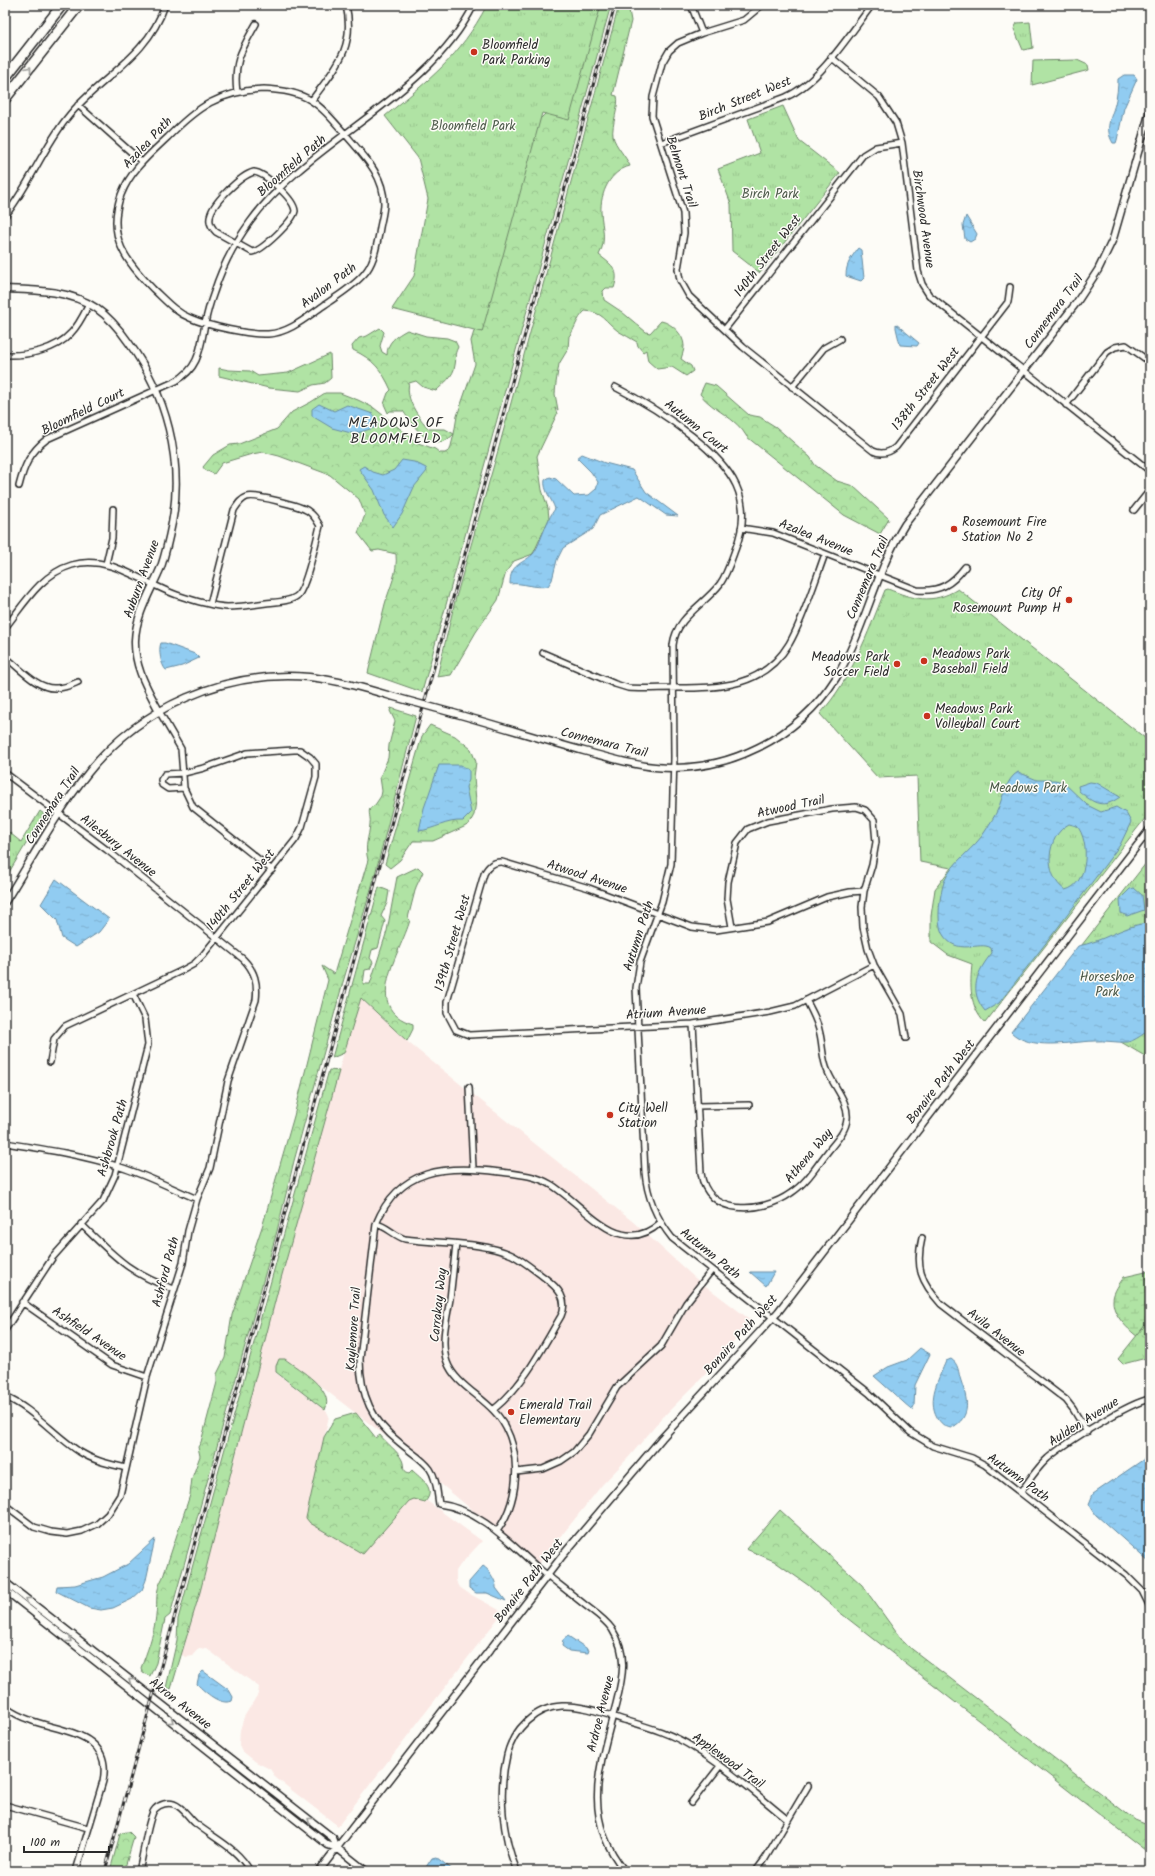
<svg xmlns="http://www.w3.org/2000/svg" width="1155" height="1876" viewBox="0 0 1155 1876" font-family="Kalam,sans-serif">
<style>
.built{fill:#fbe8e4}
.green{fill:#b0e3a4;stroke:#6e8768}
.forest{fill:url(#forest-crowns);stroke:#6e8768}
.wetland{fill:url(#wetland-marsh);stroke:#6e8768}
.park{fill:url(#park-tufts);stroke:#6e8768}
.water{fill:url(#water-ripples);stroke:#688ca2;fill-rule:evenodd}
.lines{fill:none;stroke-linecap:round;stroke-linejoin:round}
.minor-casing{stroke:#2b2b2b;stroke-width:8}
.tertiary-casing{stroke:#2b2b2b;stroke-width:9}
.trunk-casing{stroke:#2b2b2b;stroke-width:12}
.minor{stroke:#fdfcf7;stroke-width:5}
.tertiary{stroke:#fdfcf7;stroke-width:6}
.trunk{stroke:#fdfcf7;stroke-width:9}
.rail-casing{stroke:#2b2b2b;stroke-width:3}
.rail{stroke:#fdfcf7;stroke-width:1.5;stroke-dasharray:4.5;stroke-linecap:butt}
.tertiary-bridge-casing{stroke:#2b2b2b;stroke-width:9;stroke-linecap:butt}
.tertiary-bridge{stroke:#fdfcf7;stroke-width:6}
.oneway{stroke:#9e9e9b}
.poi-dot{fill:#c8321e;stroke:#fdfcf7;stroke-width:1.5}
.labels{text-anchor:middle;dominant-baseline:central;stroke-width:3;stroke-linejoin:round;paint-order:stroke}
.poi-label{font-size:13px;fill:#2b2b2b;stroke:#fdfcf7;text-anchor:start}
.street-label{font-size:13px;fill:#2b2b2b;stroke:#fdfcf7}
.park-label{font-size:13px;fill:#4c5949;stroke:#fdfcf7}
.neighbourhood-label{font-size:14px;letter-spacing:1px;fill:#2b2b2b;stroke:#fdfcf7}
</style>
<defs>
<pattern id="forest-crowns" width="20" height="18" patternUnits="userSpaceOnUse"><rect width="20" height="18" fill="#b0e3a4"/><path d="M2 6a3 3 0 1 1 6 0M12 15a3 3 0 1 1 6 0" fill="none" stroke="#98c38d"/></pattern>
<pattern id="wetland-marsh" width="20" height="14" patternUnits="userSpaceOnUse"><rect width="20" height="14" fill="#b0e3a4"/><path d="M1 5h8M5 5V1M11 12h8M15 12V8" fill="none" stroke="#98c38d"/></pattern>
<pattern id="park-tufts" width="24" height="20" patternUnits="userSpaceOnUse"><rect width="24" height="20" fill="#b0e3a4"/><path d="M3 7l-1-3M5 7V3M7 7l1-3M15 17l-1-3M17 17v-4M19 17l1-3" fill="none" stroke="#98c38d"/></pattern>
<pattern id="water-ripples" width="26" height="14" patternUnits="userSpaceOnUse"><rect width="26" height="14" fill="#91ccf1"/><path d="M2 4q2-2 4 0t4 0M15 11q2-2 4 0t4 0" fill="none" stroke="#7dafcf"/></pattern>
</defs>
<rect width="100%" height="100%" fill="#fdfcf7"/>
<filter id="ink" filterUnits="userSpaceOnUse"><feTurbulence type="fractalNoise" baseFrequency=".025" numOctaves="2"/><feDisplacementMap in="SourceGraphic" scale="8" xChannelSelector="R" yChannelSelector="G"/><feConvolveMatrix kernelMatrix="1 2 1 2 8 2 1 2 1" color-interpolation-filters="sRGB"/></filter>
<g filter="url(#ink)">
<path class="built" d="M361,998L410,1044L632,1221L695,1278L752,1321L703,1377L664,1416L628,1458L602,1485L538,1565L435,1479L430,1470L285,1359L276,1373L327,1412L329,1416L306,1518L416,1493L482,1541L460,1565L456,1571V1580L458,1586L468,1593L503,1612L338,1826L276,1778L270,1769L256,1762L242,1751L239,1745L240,1730L244,1717L258,1694L259,1687L207,1649L199,1648L192,1656L185,1657L181,1654L200,1593L280,1282L352,1023Z"/>
<path class="green" d="M1077,60L1088,65L1089,70L1032,85L1033,61Z"/>
<path class="forest" d="M597,5H611L422,692L368,673C374,650 379,627 385,604C390,586 398,573 396,554L379,550L372,551L358,533L365,515L359,499L330,475L279,456L263,452L252,454L222,463L214,474L205,470L203,467L213,455L230,445L239,444L277,429L292,412L311,402L325,393H340L358,400L374,408L418,443L435,449L440,453H445L450,450L454,434C433,456 415,428 403,411H390L388,413L384,404L388,393L391,390C382,370 373,359 353,350L352,346L359,338L367,336L380,328L384,332L380,346L382,352L387,355C387,342 396,336 407,330L426,336L447,338L455,341L458,347C453,357 457,356 455,365C454,376 443,384 436,391L423,387L416,381L409,383C405,399 418,417 429,429H445L454,434L457,416L475,364L471,341L540,119L552,107Z
M619,5H631L629,10L631,21L613,95L617,96C620,104 611,126 613,136C615,146 626,156 630,166C610,171 600,193 601,212C602,228 607,240 599,255C613,266 620,270 614,288H606L603,291L604,300L622,312L646,332L650,333L661,321C672,323 684,335 684,346C684,351 682,355 681,359L691,366L693,371L686,376L672,367L657,369L648,361L646,350L643,352L638,346L637,342C631,338 624,335 618,331C605,321 603,312 585,311C576,319 574,332 569,336L568,349L559,364L556,383L555,394L558,410L555,408L557,414L537,456L542,490L548,508L549,519L533,554L514,561L506,572L498,600L476,632L451,675L437,677L455,601L499,447Z
M330,354L331,378L325,383L313,385L300,391L269,388L219,376V368L229,370L250,371L258,376L288,373Z
M705,383L716,386L749,415L760,417L776,427L810,457L815,465L837,481L853,486L889,519L880,534L844,515L747,437C736,417 713,411 700,394Z
M391,708L416,716L372,886L343,982L294,1161L277,1231L170,1615L165,1619L156,1663L150,1676L143,1673L141,1668C147,1652 154,1634 156,1616C158,1600 154,1593 163,1577L190,1495L192,1478L200,1456L198,1447L201,1442L217,1382V1374L225,1358L232,1315L263,1224L294,1116L328,980L322,966L334,974L368,860C364,845 369,838 370,824C371,818 368,813 370,808L375,805L381,796L382,791L380,777L388,758L389,745L395,721L390,711Z
M430,725L455,736L471,749L476,762L474,777L476,801L474,815L469,824L464,827L433,841H413L400,860L390,868L385,864L422,736Z
M418,867L423,872L416,887L408,918L410,920C401,953 360,1008 413,1024V1029L407,1041L361,998L344,1053L332,1058L379,887L389,891L387,903L381,916L385,921L378,948L372,950L370,958L373,962L370,969L365,970L363,984H370L387,931L397,877Z
M329,1070L339,1071L280,1282L200,1592L171,1689L166,1688L177,1640L178,1619Z
M279,1359H285C299,1370 335,1389 325,1410L276,1372V1366Z
M356,1413L376,1438L380,1435C386,1443 398,1451 402,1460C405,1466 401,1470 409,1473L412,1470C421,1479 437,1488 425,1502L414,1499L409,1501L363,1554L310,1523L306,1518L324,1437L335,1419Z
M780,1510L862,1585L904,1643L1135,1820L1150,1826V1854L838,1611L808,1585L774,1561L746,1549Z
M126,1832H129L134,1837L124,1871H110L120,1834Z"/>
<path class="wetland" d="M1150,1271V1345C1136,1337 1112,1318 1113,1300C1113,1292 1120,1283 1124,1277Z"/>
<path class="park" d="M487,5H601L569,120L542,113L482,332L392,309L414,276L428,199L418,158L385,116C430,79 459,58 487,5Z
M1030,22L1033,48L1023,50L1014,29L1017,23Z
M783,106L799,141L840,173L760,273L732,251L731,204L718,169L760,153L748,119Z
M888,589C913,599 932,605 958,589L1150,742V812L985,1023C969,1006 970,985 972,964L948,955L931,942V916L935,889L951,868L920,862L917,776L878,778L820,714C852,678 867,635 885,590Z
M40,811L44,814L5,879V829L21,842Z
M1150,858V1059L1042,996Z
M1150,1319V1357L1123,1364L1118,1359Z"/>
<path class="water" d="M1124,75H1134L1137,79L1124,108L1117,140L1116,143H1113C1104,128 1111,119 1115,104C1117,96 1118,87 1118,79Z
M966,216L977,234L975,239L970,242L965,239L963,225Z
M858,248L861,250L864,278L861,281L846,276C846,264 851,258 858,248Z
M896,324L919,343L917,346L900,345L896,328Z
M319,404L334,411L347,405L373,414L378,423L376,427L355,434L332,428L312,416V409Z
M582,454L605,463L632,470L646,492L678,516L666,515L639,496L600,515L593,529L563,548L557,560L552,580L548,586C535,589 523,582 510,584C510,564 521,565 533,554C539,548 546,520 555,509C552,499 543,490 545,480L550,477L556,479L574,496L589,495L596,489L598,482L591,472L577,458Z
M402,460L414,462L426,468L427,471L414,487L402,514L393,527L384,515L374,490L359,469L364,466L373,472L383,475L394,470Z
M161,643H165L195,654L199,658L182,666L166,670C161,665 158,650 161,643Z
M439,765H461L469,770V780L466,787L471,813L463,821C446,820 435,829 419,831L424,808Z
M1018,772L1037,780H1055L1063,782L1087,805L1101,812L1116,807L1126,813L1131,822L1120,845L1056,930L999,1003L985,1011C968,991 977,971 992,953L991,948C980,940 956,958 942,933C936,921 940,894 944,882C952,861 975,849 986,830C990,823 995,816 998,809C1003,797 1006,779 1018,772ZM1069,824L1077,826C1090,841 1089,885 1065,890C1043,875 1046,836 1069,824Z
M1090,782L1097,783L1120,797C1103,809 1094,804 1079,791L1078,786Z
M56,879L109,919L99,932L76,947L62,938L57,920L41,904Z
M1134,888L1142,895L1144,910L1127,916L1121,913L1120,899L1130,889Z
M1146,923L1150,924L1149,1030C1143,1034 1136,1040 1128,1042C1117,1043 1105,1040 1094,1041C1069,1042 1030,1051 1011,1032L1078,946C1102,942 1121,927 1146,923Z
M750,1272H774L766,1286Z
M920,1348L930,1354L915,1385L914,1406L912,1410L874,1376L888,1367L907,1360Z
M951,1359C959,1364 958,1372 961,1381C967,1398 973,1417 951,1428C945,1427 940,1423 937,1417C927,1399 939,1378 946,1361Z
M1150,1455V1563L1096,1515L1089,1504L1093,1494Z
M155,1539L146,1580L142,1590L132,1599L113,1608L101,1610L89,1608L56,1591L57,1586L75,1585L103,1577L128,1564Z
M483,1566C489,1569 497,1583 496,1588L506,1601L487,1593H476L469,1588V1582Z
M568,1636L589,1650L588,1653L569,1651L562,1646L563,1640Z
M203,1671L229,1690L233,1697L232,1701C220,1706 205,1692 197,1684L199,1675Z
M436,1857L454,1871H429L426,1867L432,1858Z"/>
<g class="lines">
<defs>
<path id="minor" d="M691,5L702,33
M762,5L744,20L702,33L678,43L669,51L662,63L653,97L652,116L683,213L684,233L678,269L680,280L689,296L743,347L873,451C882,455 889,453 896,447L1008,302L1010,287
M831,57L879,97L896,123L902,143L918,271L922,284L929,295L1150,471
M264,89C309,91 318,103 346,135C363,155 384,175 384,203C384,213 380,224 379,234C376,248 374,263 364,274C353,287 337,296 323,306C307,317 289,333 268,334C249,335 208,326 190,318C175,312 165,300 153,289C126,261 106,237 121,195C130,171 150,154 168,137C197,107 220,91 264,89Z
M237,92C233,62 242,49 256,24
M312,100C335,68 356,48 346,5
M78,105L142,162
M661,143L786,97C820,82 849,35 872,5
M254,172C265,173 294,199 295,211C293,221 262,251 252,252L216,232C212,228 209,223 210,218C210,205 241,175 254,172Z
M5,216C29,186 43,148 67,118C99,77 147,59 165,5
M725,329L863,155L876,147L902,143
M5,355C27,356 56,350 71,333C79,325 84,314 89,304
M615,387C643,401 668,417 692,436C731,467 756,498 735,550C731,561 727,574 720,584C704,605 676,617 673,645L674,757L671,864L662,902L640,962L636,988L645,1172C647,1197 656,1218 672,1238L869,1393L910,1432L933,1446L972,1458L985,1465L1126,1575L1142,1591L1150,1607
M792,387L824,348L840,339
M1066,405L1107,352L1115,347L1126,345L1150,362
M19,486C24,466 30,452 47,439L176,381C200,367 200,348 205,324C207,313 210,303 214,292C222,267 234,244 250,222C310,139 427,99 474,5
M1134,510L1150,490
M741,528L773,533L917,590C940,592 952,584 965,567
M106,564L112,538L113,509
M5,628C24,604 41,574 72,565C109,554 143,583 177,595C192,600 211,606 227,607C240,607 253,605 266,603C275,602 291,602 298,595C307,585 316,541 320,526C316,519 314,515 308,511C301,506 255,494 247,497C241,499 238,504 234,510L210,604
M543,653L615,684L628,688C644,689 660,688 676,688C721,688 763,687 789,644C803,620 815,581 825,554
M5,657C19,667 36,688 54,688C63,689 71,685 78,682
M159,711L181,749L184,788L193,807L272,870
M5,773L107,850L243,959C255,971 258,983 256,1000L228,1081L210,1168L197,1199L188,1231L183,1263L147,1377L120,1495L108,1514L97,1524L82,1531L67,1534L51,1532L34,1527L5,1505
M864,891L850,892L827,897L768,922L716,930L692,927L589,888L502,862C493,861 488,866 484,874L447,1002V1013L456,1030L469,1035L693,1024L770,1012L795,1006L874,965
M732,927L727,899L728,882L737,843L748,829L768,821L832,809L856,807L865,810L874,820L876,842L872,865L864,891L862,907L863,927L868,949L874,965L902,1014L906,1038
M693,1024L701,1173C707,1217 762,1214 791,1193C807,1183 817,1165 829,1150C836,1141 846,1131 847,1119C849,1102 834,1087 828,1072C822,1060 823,1047 820,1034C818,1022 812,1011 806,1000
M50,1062L54,1039L65,1026L183,970L194,964L203,955L296,839L302,827L316,777V764L310,757L300,750H294L247,753L204,768L184,773L165,774L161,780L162,785L168,789L184,788
M469,1087L473,1168
M697,1106L749,1105
M5,1143C43,1149 83,1155 120,1167C146,1175 171,1188 197,1199
M81,1224C113,1255 131,1275 174,1289
M376,1224C387,1226 394,1236 405,1239C438,1244 482,1241 512,1255C524,1261 534,1270 545,1278C558,1288 569,1299 561,1316C541,1350 524,1385 493,1410
M922,1238C915,1267 921,1282 941,1304L1066,1400L1073,1409L1087,1432
M456,1244C454,1262 452,1281 450,1299C447,1318 440,1342 447,1362C454,1382 479,1395 493,1410C523,1440 522,1498 497,1531
M22,1302L112,1365L147,1377
M5,1330L53,1257L103,1201L115,1175L148,1045L145,1019L133,994
M5,1397C31,1407 56,1437 80,1452C94,1461 110,1464 126,1468
M516,1472L543,1469L561,1461L574,1452L589,1434L617,1387L661,1346L686,1303L712,1270
M1021,1492C1029,1480 1037,1468 1048,1458C1066,1443 1128,1403 1150,1399
M5,1707C13,1713 21,1717 30,1720C61,1732 113,1732 103,1781L76,1871
M691,1803L720,1766
M5,1805L88,1828
M139,1871C143,1858 148,1816 155,1809C160,1804 168,1802 174,1804C183,1807 188,1817 195,1823C215,1839 237,1848 250,1871
M517,1871C502,1836 498,1792 507,1755C513,1730 535,1707 562,1706C583,1705 605,1714 624,1720C648,1727 673,1734 694,1748C728,1768 758,1796 788,1820
M625,1871C580,1817 600,1765 616,1704C623,1677 628,1654 612,1629C605,1619 594,1612 585,1605C569,1592 553,1580 537,1567C509,1542 479,1509 439,1504C437,1493 437,1479 430,1469C422,1458 410,1452 400,1443C372,1421 360,1395 360,1359L376,1224C399,1167 447,1165 500,1172C517,1174 535,1175 550,1184C571,1196 600,1230 622,1234C637,1238 649,1233 660,1223
M756,1871L765,1859L808,1786"/>
<path id="tertiary" d="M5,289C35,290 69,290 96,308C109,317 120,330 129,343C166,394 184,460 172,523C169,538 166,552 161,567C151,591 136,614 135,640C134,667 147,688 159,711
M453,713C497,725 540,739 584,751C607,757 631,765 655,767C726,774 798,738 836,678C865,630 875,572 905,524L1077,302L1098,270L1113,239L1150,111
M5,902C32,859 56,813 88,773C140,707 225,670 309,677C337,680 364,688 391,696
M5,1582L333,1838L337,1848
M5,1590L328,1845L337,1848L366,1871
M319,1871L563,1555L662,1438L778,1312L1150,829"/>
<path id="trunk" d="M5,78L62,5
M5,99L79,5"/>
</defs>
<use href="#minor" class="minor-casing"/>
<use href="#tertiary" class="tertiary-casing"/>
<use href="#trunk" class="trunk-casing"/>
<use href="#minor" class="minor"/>
<use href="#tertiary" class="tertiary"/>
<use href="#trunk" class="trunk"/>
<defs>
<path id="rail" d="M105,1871L615,5"/>
</defs>
<use href="#rail" class="rail-casing"/>
<use href="#rail" class="rail"/>
<defs>
<path id="tertiary-bridge" d="M391,696L453,713"/>
</defs>
<use href="#tertiary-bridge" class="tertiary-bridge-casing"/>
<use href="#tertiary-bridge" class="tertiary-bridge"/>
</g>
<defs><path id="oneway-chevron" d="M-2-3.5L2.5 0L-2 3.5" fill="none" stroke-width="1.6" stroke-linecap="round" stroke-linejoin="round"/></defs>
<g class="oneway">
<use href="#oneway-chevron" transform="translate(29 69) rotate(-52)"/>
<use href="#oneway-chevron" transform="translate(28 1600) rotate(-142)"/>
<use href="#oneway-chevron" transform="translate(69 1640) rotate(38)"/>
<use href="#oneway-chevron" transform="translate(131 1680) rotate(-142)"/>
<use href="#oneway-chevron" transform="translate(171 1721) rotate(38)"/>
<use href="#oneway-chevron" transform="translate(310 1820) rotate(-142)"/>
</g>
</g>
<g class="poi-dot">
<circle cx="474" cy="52" r="4"/>
<circle cx="954" cy="529" r="4"/>
<circle cx="1069" cy="600" r="4"/>
<circle cx="924" cy="661" r="4"/>
<circle cx="897" cy="664" r="4"/>
<circle cx="927" cy="716" r="4"/>
<circle cx="610" cy="1115" r="4"/>
<circle cx="511" cy="1412" r="4"/>
</g>
<g class="labels">
<g class="poi-label">
<text x="482" y="45">Bloomfield<tspan x="482" dy="15">Park Parking</tspan></text>
<text x="962" y="522">Rosemount Fire<tspan x="962" dy="15">Station No 2</tspan></text>
<text x="1061" y="593" text-anchor="end">City Of<tspan x="1061" dy="15">Rosemount Pump H</tspan></text>
<text x="932" y="654">Meadows Park<tspan x="932" dy="15">Baseball Field</tspan></text>
<text x="889" y="657" text-anchor="end">Meadows Park<tspan x="889" dy="15">Soccer Field</tspan></text>
<text x="935" y="709">Meadows Park<tspan x="935" dy="15">Volleyball Court</tspan></text>
<text x="618" y="1108">City Well<tspan x="618" dy="15">Station</tspan></text>
<text x="519" y="1405">Emerald Trail<tspan x="519" dy="15">Elementary</tspan></text>
</g>
<g class="street-label">
<text transform="translate(745 99) rotate(-22)">Birch Street West</text>
<text transform="translate(148 143) rotate(-47)">Azalea Path</text>
<text transform="translate(292 166) rotate(-41)">Bloomfield Path</text>
<text transform="translate(681 172) rotate(72)">Belmont Trail</text>
<text transform="translate(923 219) rotate(82)">Birchwood Avenue</text>
<text transform="translate(768 256) rotate(-52)">140th Street West</text>
<text transform="translate(329 286) rotate(-37)">Avalon Path</text>
<text transform="translate(1054 312) rotate(-53)">Connemara Trail</text>
<text transform="translate(926 389) rotate(-52)">138th Street West</text>
<text transform="translate(83 412) rotate(-26)">Bloomfield Court</text>
<text transform="translate(696 427) rotate(39)">Autumn Court</text>
<text transform="translate(816 538) rotate(22)">Azalea Avenue</text>
<text transform="translate(868 578) rotate(-67)">Connemara Trail</text>
<text transform="translate(142 579) rotate(-70)">Auburn Avenue</text>
<text transform="translate(604 743) rotate(14)">Connemara Trail</text>
<text transform="translate(53 806) rotate(-57)">Connemara Trail</text>
<text transform="translate(791 807) rotate(-12)">Atwood Trail</text>
<text transform="translate(118 846) rotate(38)">Ailesbury Avenue</text>
<text transform="translate(587 877) rotate(18)">Atwood Avenue</text>
<text transform="translate(241 890) rotate(-51)">140th Street West</text>
<text transform="translate(639 936) rotate(-72)">Autumn Path</text>
<text transform="translate(453 943) rotate(-74)">139th Street West</text>
<text transform="translate(666 1013) rotate(-4)">Atrium Avenue</text>
<text transform="translate(941 1082) rotate(-52)">Bonaire Path West</text>
<text transform="translate(113 1138) rotate(-74)">Ashbrook Path</text>
<text transform="translate(809 1156) rotate(-50)">Athena Way</text>
<text transform="translate(710 1254) rotate(39)">Autumn Path</text>
<text transform="translate(166 1272) rotate(-75)">Ashford Path</text>
<text transform="translate(439 1305) rotate(-84)">Carrakay Way</text>
<text transform="translate(354 1329) rotate(-86)">Kaylemore Trail</text>
<text transform="translate(996 1333) rotate(38)">Avila Avenue</text>
<text transform="translate(89 1334) rotate(34)">Ashfield Avenue</text>
<text transform="translate(741 1335) rotate(-48)">Bonaire Path West</text>
<text transform="translate(1084 1422) rotate(-32)">Aulden Avenue</text>
<text transform="translate(1018 1478) rotate(36)">Autumn Path</text>
<text transform="translate(529 1581) rotate(-52)">Bonaire Path West</text>
<text transform="translate(180 1704) rotate(38)">Akron Avenue</text>
<text transform="translate(601 1714) rotate(-76)">Ardroe Avenue</text>
<text transform="translate(728 1761) rotate(36)">Applewood Trail</text>
</g>
<g class="park-label">
<text x="473" y="126">Bloomfield Park</text>
<text x="770" y="194">Birch Park</text>
<text x="1028" y="788">Meadows Park</text>
<text x="1107" y="977">Horseshoe<tspan x="1107" dy="15">Park</tspan></text>
</g>
<g class="neighbourhood-label">
<text x="396" y="423">MEADOWS OF<tspan x="396" dy="16">BLOOMFIELD</tspan></text>
</g>
</g>
<rect width="1155" height="1876" fill="none" stroke="#fdfcf7" stroke-width="20"/>
<rect x="10" y="10" width="1135" height="1856" fill="none" stroke="#2b2b2b" stroke-width="1.5" filter="url(#ink)"/>
<path d="M24 1846v6h85v-6" fill="none" stroke="#2b2b2b" stroke-width="2"/>
<text x="30" y="1846" font-size="12" fill="#2b2b2b" stroke="#fdfcf7" stroke-width="3" paint-order="stroke">100 m</text>
</svg>
